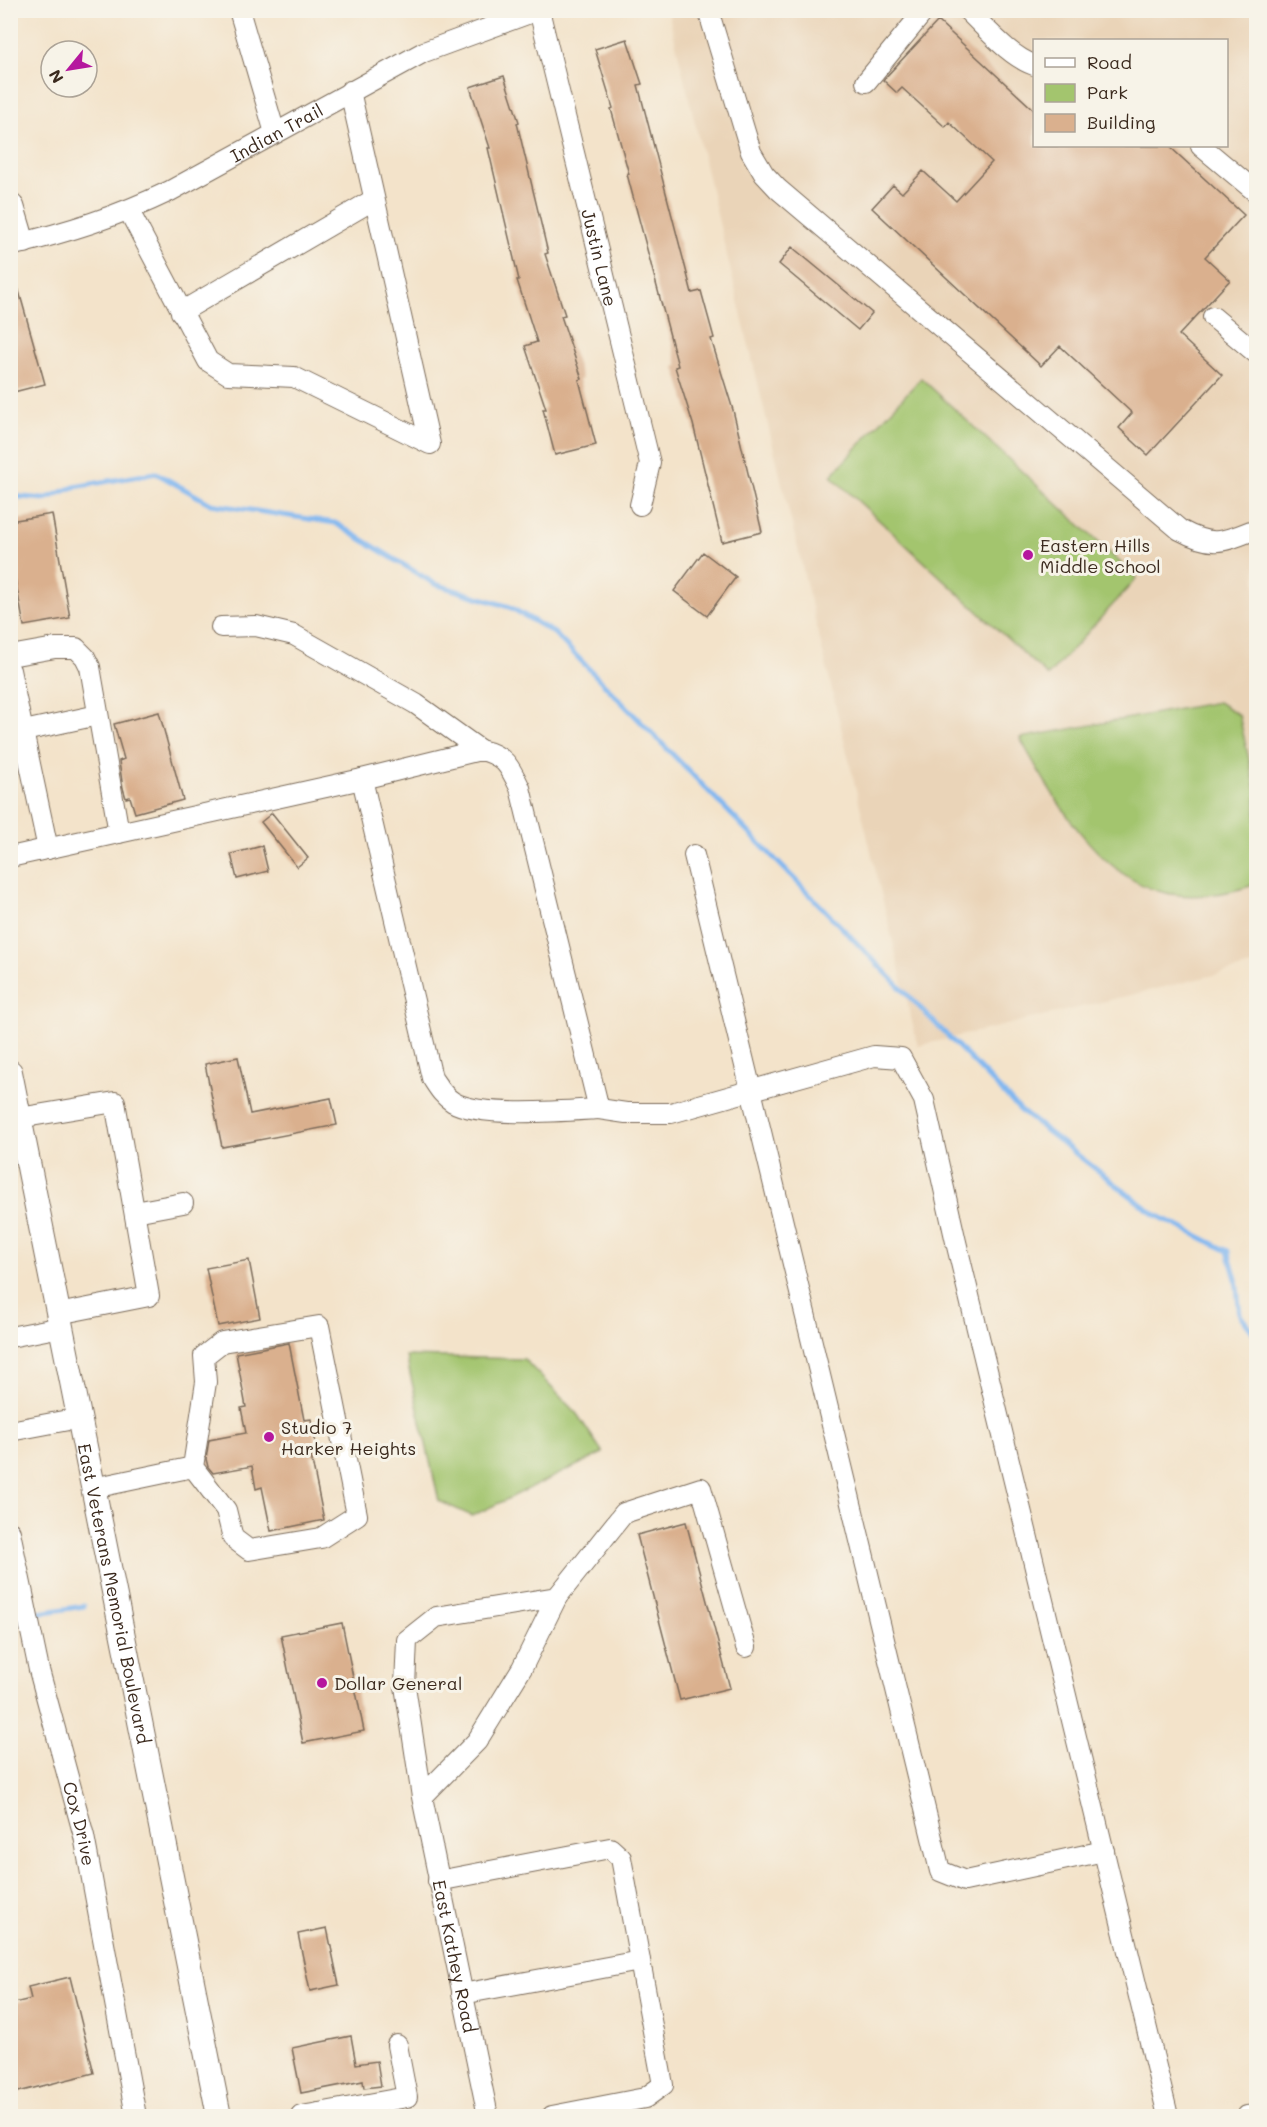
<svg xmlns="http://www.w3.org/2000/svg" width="1267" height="2127" viewBox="0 0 1267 2127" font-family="Mali,sans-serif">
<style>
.built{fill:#ead4b8;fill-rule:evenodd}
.green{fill:#a3c56e;stroke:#6f7846;stroke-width:1.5}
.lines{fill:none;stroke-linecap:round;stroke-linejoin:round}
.stream{stroke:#81b7f0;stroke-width:5}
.building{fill:#dab08e}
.minor-casing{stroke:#7b6b5a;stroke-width:22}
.major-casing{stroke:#7b6b5a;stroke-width:26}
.minor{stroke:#fff;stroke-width:20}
.major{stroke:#fff;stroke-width:24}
.poi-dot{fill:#b5179e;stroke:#f7f3e8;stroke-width:2}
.labels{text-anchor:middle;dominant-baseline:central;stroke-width:6;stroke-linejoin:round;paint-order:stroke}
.street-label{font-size:18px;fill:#3b2a1e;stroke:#f7f3e8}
.poi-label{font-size:18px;fill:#3b2a1e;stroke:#f7f3e8;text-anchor:start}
</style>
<rect width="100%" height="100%" fill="#f7f3e8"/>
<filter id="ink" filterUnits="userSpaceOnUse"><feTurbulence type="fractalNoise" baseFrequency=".0167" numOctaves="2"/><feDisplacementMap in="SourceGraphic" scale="12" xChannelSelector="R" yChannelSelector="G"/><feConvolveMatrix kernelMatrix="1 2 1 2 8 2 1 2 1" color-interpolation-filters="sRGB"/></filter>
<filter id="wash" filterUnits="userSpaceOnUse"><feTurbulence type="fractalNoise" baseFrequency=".008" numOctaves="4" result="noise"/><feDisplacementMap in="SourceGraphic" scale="24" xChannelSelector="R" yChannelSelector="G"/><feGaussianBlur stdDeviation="1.35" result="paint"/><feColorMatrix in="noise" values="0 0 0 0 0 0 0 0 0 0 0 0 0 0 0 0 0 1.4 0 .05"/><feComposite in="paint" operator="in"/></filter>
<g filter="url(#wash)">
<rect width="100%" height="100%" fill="#f3e3ca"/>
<path class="built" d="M668,11H1256V965L918,1046ZM1034,40H1226V146H1034Z"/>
<path class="green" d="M921,378L1137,578L1048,676L831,476Z
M1218,702L1239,715L1256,791V884C1228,894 1192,900 1162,892C1097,876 1050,793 1020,738Z
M406,1356L524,1359L577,1414L603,1453L472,1516L439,1501Z"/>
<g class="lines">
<path class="stream" d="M10,496L45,499L74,487L156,473L211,504L335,523L435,584L510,607L554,633L1022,1112L1154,1214L1228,1251L1236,1279L1240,1315L1256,1336
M32,1614L84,1606
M10,1618L23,1616"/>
</g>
<g id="blocks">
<path class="building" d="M938,21L1035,111V146H1169L1244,215L1205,257L1230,280L1179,335L1222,375L1148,455L1119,428L1132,413L1060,346L1041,366L872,208L893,185L902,193L923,171L956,201L992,162L949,122L945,127L902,88L897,93L883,80Z
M627,39L642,84L638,85L692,293L701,291L714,338L711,339L733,410L762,532L722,542L693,424L675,367L678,366L627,174H629L611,109L613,108L595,49Z
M504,76L519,122L517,123L548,253L545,254L565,315L561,316L582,379L579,380L596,445L555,455L543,409H546L525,346L537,342L517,280H519L488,148H490L470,87Z
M792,247L872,313L858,330L779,264Z
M15,277L45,384L10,393V278Z
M52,514L70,618L24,626L10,551V521Z
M703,552L736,577L707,616L674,591Z
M159,712L183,800L135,813L130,797L126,798L123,788L119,761L124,759L114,724Z
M272,813L308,858L297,867L261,822Z
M262,846L268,871L237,879L231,854Z
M238,1057L250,1114L331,1098L337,1125L222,1147L205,1064Z
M249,1260L260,1318L218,1326L206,1268Z
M289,1343L304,1420L311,1419L318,1454L311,1456L324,1520L271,1531L262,1487L256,1489L252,1466L213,1473L208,1467L206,1459L209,1440L246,1433L241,1408L246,1407L236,1353Z
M686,1522L730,1688L680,1700L637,1535Z
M342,1623L364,1731L303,1743L281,1635Z
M327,1928L339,1985L310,1991L298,1934Z
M70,1977L94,2073L10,2094V2004L31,1999L28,1987Z
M351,2036L356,2064L377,2061L381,2086L364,2088L363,2081L301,2093L292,2048Z"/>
</g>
</g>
<g filter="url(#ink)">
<use href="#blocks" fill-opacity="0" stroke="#7b6b5a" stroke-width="1.5"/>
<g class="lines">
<defs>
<g id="minor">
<path d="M239,10L275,133"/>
<path id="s1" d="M539,10L650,463L640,505"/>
<path d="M708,10L751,152L764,174L778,189L1180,530C1213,548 1223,542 1256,529"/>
<path d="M967,10C987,29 1009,56 1034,65"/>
<path d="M866,82L925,10"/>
<path d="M1201,146L1256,192"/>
<path d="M10,202L14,206L25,243"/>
<path d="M129,211L208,361L228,374L294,377L430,444L350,91"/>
<path id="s2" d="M10,246C68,232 116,217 170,191L424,52L538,10"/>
<path d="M181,312L373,200"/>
<path d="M1213,317L1256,353"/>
<path d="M221,627L256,626L294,635L416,704L480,750"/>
<path d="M10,656L55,648H76L85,657L90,667L119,833"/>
<path d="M10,670L48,849"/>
<path d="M10,734L98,715"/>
<path d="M362,779L432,1078C438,1087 443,1096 453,1102C480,1118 565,1111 599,1109"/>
<path d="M694,855L940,1871L965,1881L1104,1851"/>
<path d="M10,857L362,779L480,750C505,755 510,767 520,788L599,1109L626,1113H671L874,1056L901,1058L924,1100L956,1242L1168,2116"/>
<path d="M19,1118L115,1102L149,1296L58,1314"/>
<path d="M135,1212L183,1203"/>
<path d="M10,1337L61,1327"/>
<path d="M10,1431L79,1418"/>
<path d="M93,1488L193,1467L206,1382L204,1356L222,1342L319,1326L357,1515L321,1538L249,1550L233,1538L226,1510L193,1467"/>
<path id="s3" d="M10,1532L39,1670L84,1836L136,2116"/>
<path d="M557,1597L624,1513L701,1488L746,1647"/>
<path id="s4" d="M422,1797L477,1741L522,1668L557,1597L436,1617L407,1640L405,1686L422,1797L488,2116"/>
<path d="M438,1881L610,1848L621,1858L663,2085L645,2098L552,2116"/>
<path d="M462,1994L640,1961"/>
<path d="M319,2113L407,2097L397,2045"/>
<path d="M301,2116L319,2113L320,2116"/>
<path d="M1247,2116L1256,2115"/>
</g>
<g id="major">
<path id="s5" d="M10,1072L219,2116"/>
</g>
</defs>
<use href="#minor" class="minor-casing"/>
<use href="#major" class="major-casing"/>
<use href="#minor" class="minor"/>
<use href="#major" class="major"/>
</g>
</g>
<g class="poi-dot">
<circle cx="1028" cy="555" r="6"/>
<circle cx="269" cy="1437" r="6"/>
<circle cx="322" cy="1683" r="6"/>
</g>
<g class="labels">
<g class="street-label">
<text stroke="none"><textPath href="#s2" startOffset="291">Indian Trail</textPath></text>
<text stroke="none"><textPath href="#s1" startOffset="255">Justin Lane</textPath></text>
<text stroke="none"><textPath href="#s5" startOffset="532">East Veterans Memorial Boulevard</textPath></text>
<text stroke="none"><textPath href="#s3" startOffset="300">Cox Drive</textPath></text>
<text stroke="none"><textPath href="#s4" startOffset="724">East Kathey Road</textPath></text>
</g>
<g class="poi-label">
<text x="1040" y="545">Eastern Hills<tspan x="1040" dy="21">Middle School</tspan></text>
<text x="281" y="1427">Studio 7<tspan x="281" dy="21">Harker Heights</tspan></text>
<text x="334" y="1683">Dollar General</text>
</g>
</g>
<rect width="1267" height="2127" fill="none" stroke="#f7f3e8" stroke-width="36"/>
<rect x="1033" y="39" width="195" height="108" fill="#f7f3e8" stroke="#aca397" stroke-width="1.5"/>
<rect x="1045" y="58" width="30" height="9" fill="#ffffff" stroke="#aca397" stroke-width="1.5"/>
<text x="1087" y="69" font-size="18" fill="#3b2a1e">Road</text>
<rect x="1045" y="84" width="30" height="18" fill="#a3c56e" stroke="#aca397" stroke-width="1.5"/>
<text x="1087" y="99" font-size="18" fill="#3b2a1e">Park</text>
<rect x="1045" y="114" width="30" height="18" fill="#dab08e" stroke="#aca397" stroke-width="1.5"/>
<text x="1087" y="129" font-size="18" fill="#3b2a1e">Building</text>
<g transform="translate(69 69) rotate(240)"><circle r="28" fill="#f7f3e8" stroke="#aca397" stroke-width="1.5"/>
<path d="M0-4.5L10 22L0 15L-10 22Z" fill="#b5179e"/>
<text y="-9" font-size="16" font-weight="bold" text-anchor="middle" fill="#3b2a1e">N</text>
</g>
</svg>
